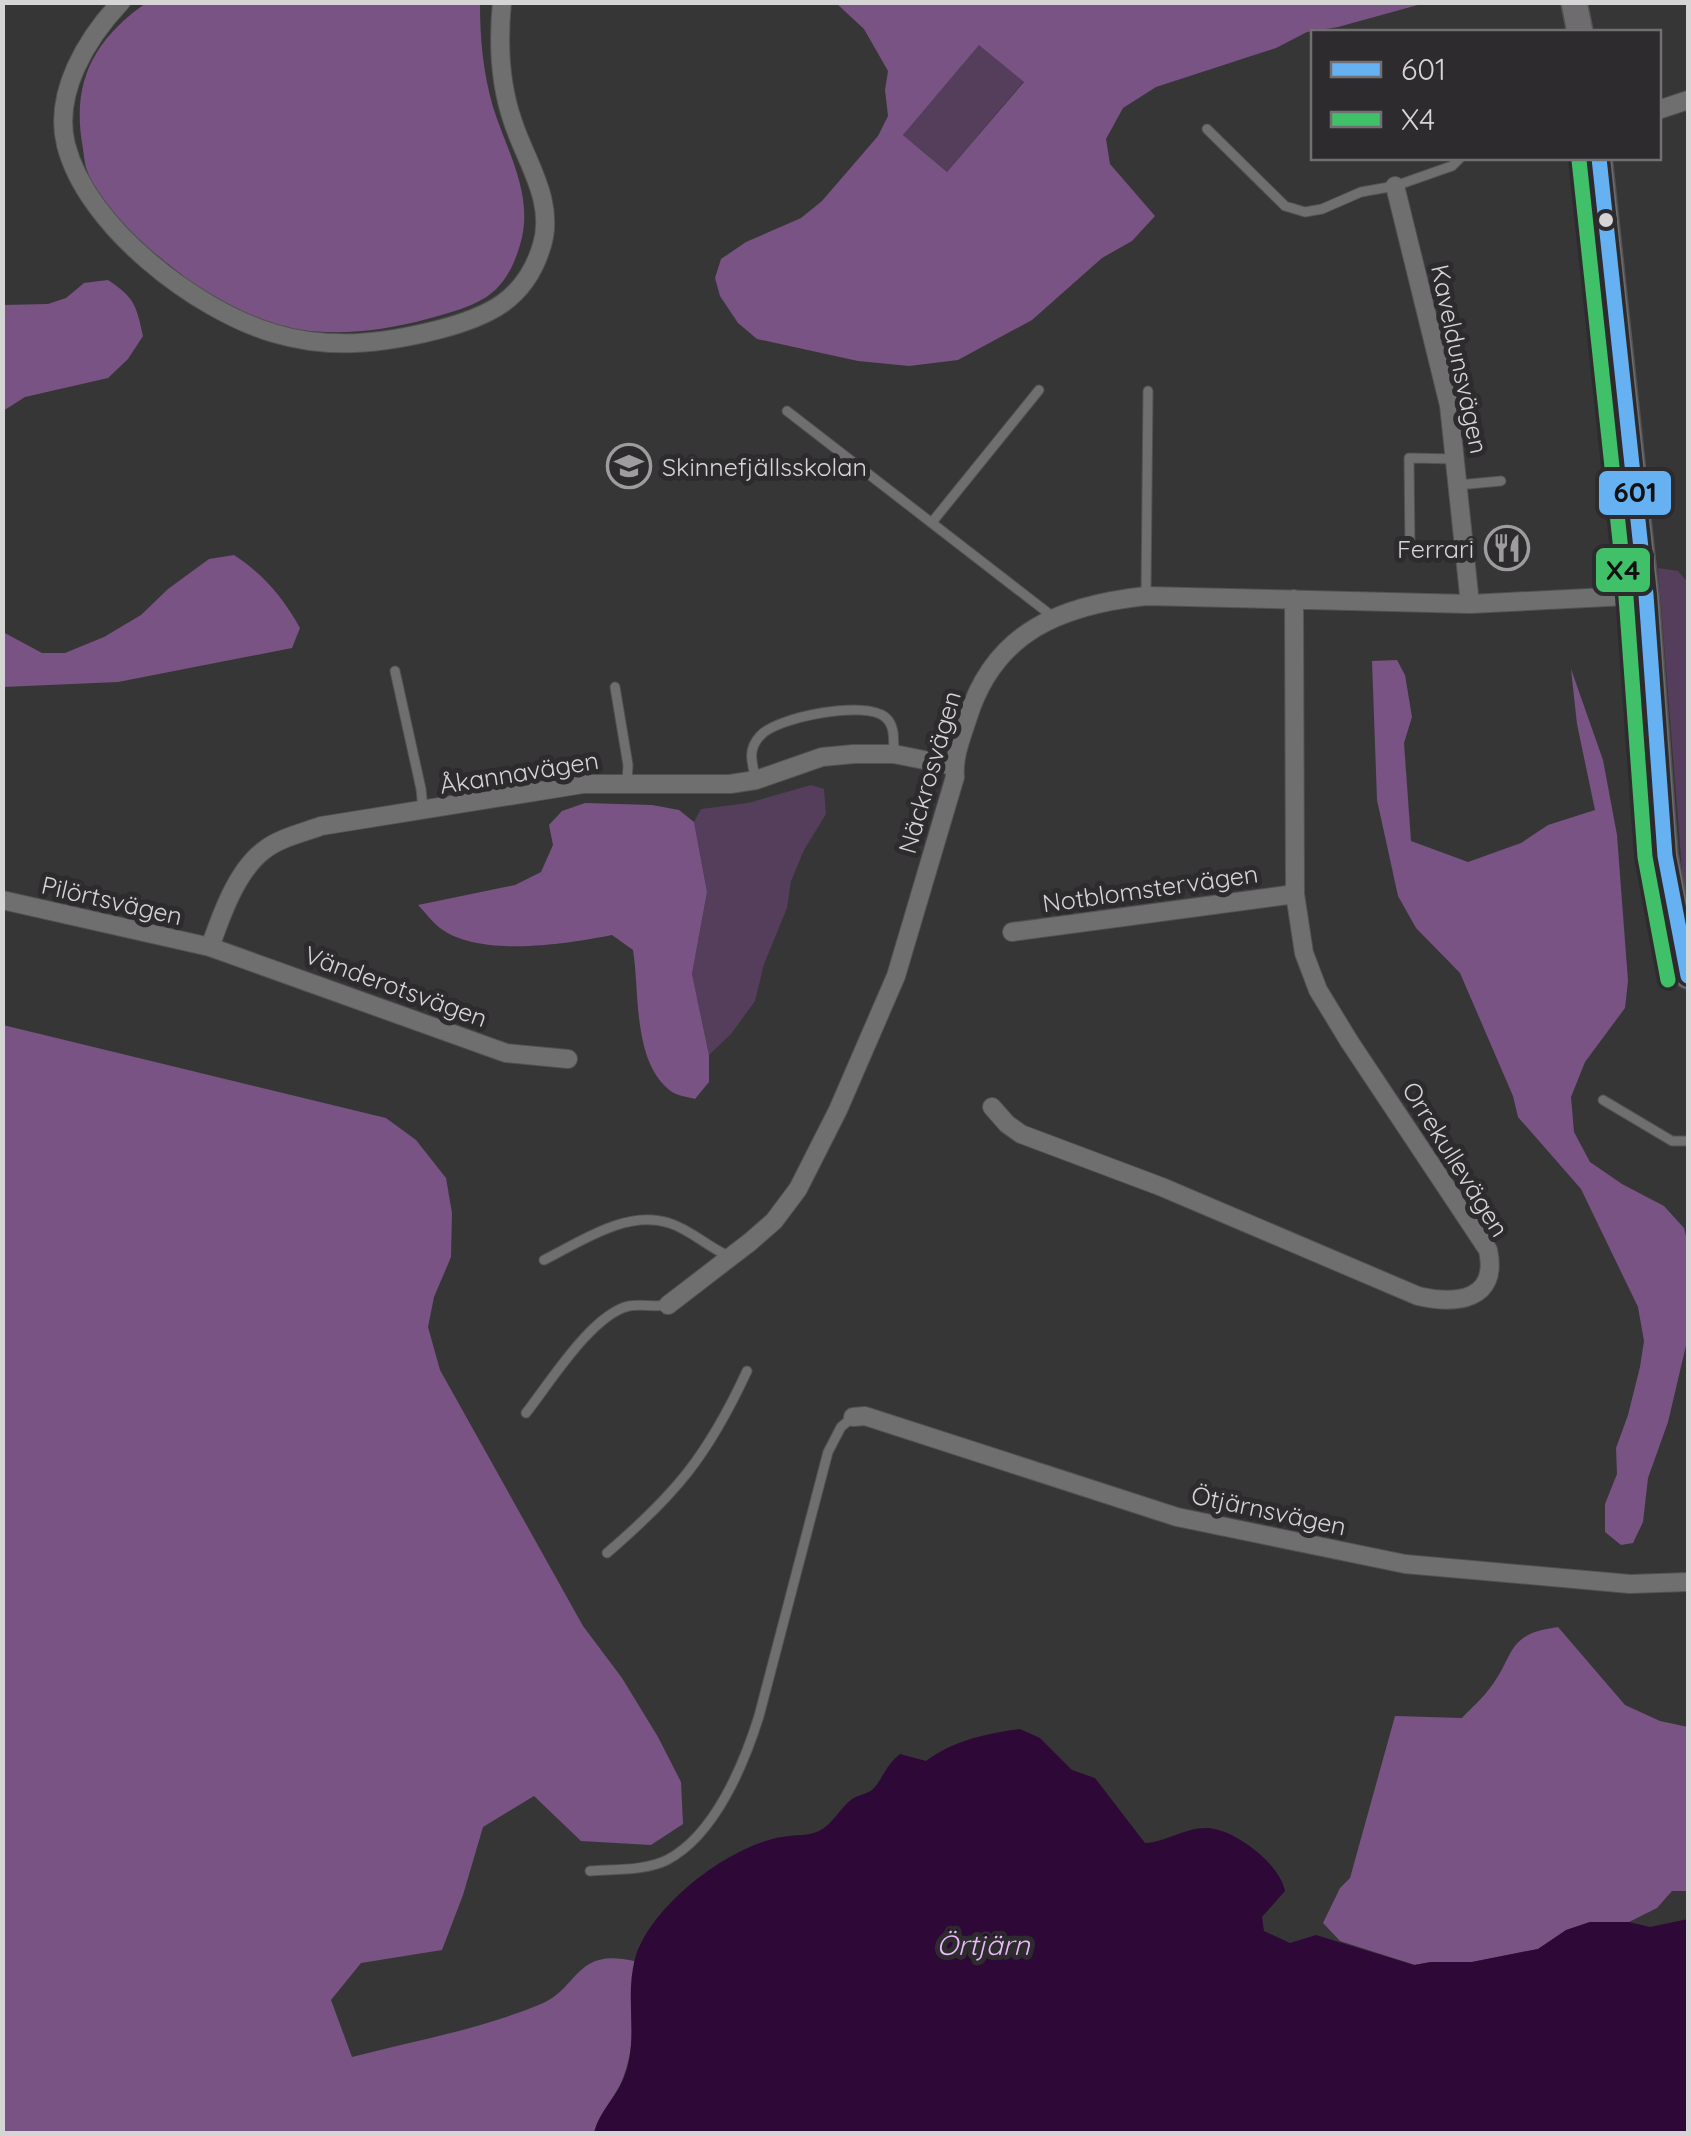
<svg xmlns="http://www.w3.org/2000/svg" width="1691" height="2136" viewBox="0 0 1691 2136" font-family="Quicksand,sans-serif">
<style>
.green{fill:#543e5b}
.forest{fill:#785383;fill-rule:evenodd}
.water{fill:#2e0938}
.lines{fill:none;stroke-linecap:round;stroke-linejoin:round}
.lane-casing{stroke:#535253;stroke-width:11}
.street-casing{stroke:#535253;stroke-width:20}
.secondary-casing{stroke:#535253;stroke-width:28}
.lane{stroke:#706f70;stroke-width:9}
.street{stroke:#706f70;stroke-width:18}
.secondary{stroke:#6e6c6f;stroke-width:25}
.bus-1-casing{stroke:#2d2b2e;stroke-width:22}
.bus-2-casing{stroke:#2d2b2e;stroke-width:22}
.bus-1{stroke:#66b1f2;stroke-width:15}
.bus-2{stroke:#40c068;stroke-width:15}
.bus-dot{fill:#d6d5d6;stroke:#2d2b2e;stroke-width:4}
.labels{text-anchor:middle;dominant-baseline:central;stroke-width:10;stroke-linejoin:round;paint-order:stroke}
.street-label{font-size:25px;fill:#d6d5d6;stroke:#2d2b2e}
.poi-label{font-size:25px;fill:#d6d5d6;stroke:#2d2b2e;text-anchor:start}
.water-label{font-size:28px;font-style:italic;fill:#ebbafa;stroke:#2d2b2e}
.line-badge{stroke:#2d2b2e;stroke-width:4}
.pale-badge-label{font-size:28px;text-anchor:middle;font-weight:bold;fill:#111}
</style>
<rect width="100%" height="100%" fill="#373637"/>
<path class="green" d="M979,44L1024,81L947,172L903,135Z
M1658,568L1678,571L1688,583V910L1683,882Z
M811,785L824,789L826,814L804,850L791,881L787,908L764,964L755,1001L731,1034L709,1055L692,974L707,892L694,822L701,809L748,803Z"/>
<path class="forest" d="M146,3H480C480,39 483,72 493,107C507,152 535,196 520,245C504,299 477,305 427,319C368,335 308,339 249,317C222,307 195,285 173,268C142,243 102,211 88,173C84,164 84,153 82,143C72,80 95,39 146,3Z
M836,3H1425L1338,27L1307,32L1276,48L1156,87L1123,108L1106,139L1110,164L1155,216L1132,241L1102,258L1032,320L958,360L909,366L858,361L757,339L738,323L720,296L715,278L721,259L746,242L801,218L822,201L878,136L888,116L885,90L888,71L864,29ZM979,45L1024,82L947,172L903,135Z
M108,280C135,298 136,305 143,336L128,359L108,378L25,397L3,411V305L48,304L66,298L84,283Z
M234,555C263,574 283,597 300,628L292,648L118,682L3,687V632L42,653H65L104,637L141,615L168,589L209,559Z
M1397,660L1405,675L1412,717L1404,743L1411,841L1468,862L1521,843L1548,825L1595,810L1577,724L1571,669L1603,760L1617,835L1628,981L1625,1008L1585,1062L1571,1097L1574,1132L1590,1162L1622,1184L1664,1206L1684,1228L1688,1244V1337L1668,1422L1648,1478L1643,1522L1633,1543L1621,1545L1605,1532V1504L1617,1474L1616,1448L1628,1415L1640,1367L1644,1341L1638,1307L1581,1189L1518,1117L1513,1096L1460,973L1416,928L1398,896L1377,800L1372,661Z
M585,803L652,805L679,810L694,822L707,892L692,974L709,1055V1082L695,1099C689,1097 678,1096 672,1092C632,1063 640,993 633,950L612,935C567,944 479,958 440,928C432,922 425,912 418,905L515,885L541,872L553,845L549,825L562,811Z
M3,1025L386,1118L416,1140L446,1178L452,1213L451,1257L434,1297L428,1327L440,1370L583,1626L622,1678L658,1737L681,1782L683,1824L651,1845L581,1841L534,1796L483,1827L463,1895L442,1950L361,1963L331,2000L352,2057C414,2041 481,2029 541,2004C579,1988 575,1947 634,1961C633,2000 637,2042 623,2078C615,2099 599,2112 594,2133L3,2134Z
M1558,1627L1625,1705L1660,1721L1688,1727V1891H1672L1657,1908L1629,1922H1590L1567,1930L1538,1949L1472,1962H1431L1415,1965L1340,1941L1323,1923L1340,1888L1350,1878L1395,1716L1462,1718C1471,1708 1482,1699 1490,1688C1516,1654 1505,1634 1558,1627Z"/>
<path class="water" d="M1020,1729L1040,1738L1072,1770L1095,1778L1145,1843C1166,1842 1186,1827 1208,1828C1236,1830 1280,1864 1285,1891L1262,1917L1264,1931L1290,1943L1316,1935L1414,1965L1431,1962H1472L1538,1949L1566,1930L1590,1922H1629L1650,1927L1688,1919V2133H594C599,2112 614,2100 623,2080C640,2041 624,1999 635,1959C649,1907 729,1845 782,1837C795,1834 806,1837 819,1831C832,1825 840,1808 852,1799C858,1795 867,1794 872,1790C882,1781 884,1767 900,1754L926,1761C952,1741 988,1733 1020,1729Z"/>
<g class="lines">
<defs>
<path id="lane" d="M1207,129L1285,206L1305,212L1322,209L1361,192L1395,186L1452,166L1460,158
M787,411L1052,616
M1458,485L1501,481
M933,521L1039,390
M1410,550L1409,458L1456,459
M1146,596L1148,391
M395,671L421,789L423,809
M615,687L628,765L627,782
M756,780C752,763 747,750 760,736C776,717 865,700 885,717C896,726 893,741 894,754
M1603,1100L1672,1141H1688
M544,1260C580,1242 627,1209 669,1223C692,1230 708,1248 731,1257
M526,1413C549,1384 592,1314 629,1306C640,1304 655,1307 668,1305
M607,1553C677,1493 708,1455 747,1371
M590,1871C614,1869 645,1871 667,1860C715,1835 744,1764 759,1716L828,1452L841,1427L853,1417"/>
<path id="street" d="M121,2C87,38 53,93 66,145C87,227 196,310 273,333C329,350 381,344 437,330C488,317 526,300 542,245C555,201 526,162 513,122C500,85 498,42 502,2
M1658,110L1688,100
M1395,186L1449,405L1470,604
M2,900L210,947L506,1053L568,1059
M1012,932L1295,894
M210,947C221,916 236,872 263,851C279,838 302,833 321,826L583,784H730L756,780L822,757L854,754H894L954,766
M992,1107L1007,1124L1021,1134L1162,1187L1418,1296C1457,1305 1499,1300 1488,1250L1349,1041L1318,990L1304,953L1295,894L1294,599
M668,1305L750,1242L774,1221L798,1189L838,1110L896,976L955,777C953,757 962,736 968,717C995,631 1062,605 1146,596L1470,604L1646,595
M853,1417L865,1416L1177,1517L1405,1564L1630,1584L1688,1582"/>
<path id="secondary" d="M1574,2L1580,32
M1599,158L1646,595L1665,856L1688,976"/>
</defs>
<use href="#lane" class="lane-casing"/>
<use href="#street" class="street-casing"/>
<use href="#secondary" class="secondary-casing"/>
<use href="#lane" class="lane"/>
<use href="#street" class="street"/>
<use href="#secondary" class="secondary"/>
<defs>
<path id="bus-1" d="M1599,158L1646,595L1665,856L1688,976"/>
<path id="bus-2" d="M1579,160L1626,597L1645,857L1668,980"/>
</defs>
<use href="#bus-1" class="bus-1-casing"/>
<use href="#bus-2" class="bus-2-casing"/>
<use href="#bus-1" class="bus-1"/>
<use href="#bus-2" class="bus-2"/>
</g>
<defs>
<symbol id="school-ring" viewBox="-11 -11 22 22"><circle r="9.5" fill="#2d2b2e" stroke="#9e9d9e" stroke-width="1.5"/><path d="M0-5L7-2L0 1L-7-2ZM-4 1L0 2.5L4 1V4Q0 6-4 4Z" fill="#9e9d9e"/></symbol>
<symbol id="restaurant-ring" viewBox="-11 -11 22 22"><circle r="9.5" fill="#2d2b2e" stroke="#9e9d9e" stroke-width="1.5"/><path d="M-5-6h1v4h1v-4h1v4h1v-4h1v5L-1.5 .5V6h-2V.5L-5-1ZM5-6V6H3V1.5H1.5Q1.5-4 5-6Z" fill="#9e9d9e"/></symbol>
</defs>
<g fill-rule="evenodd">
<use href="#school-ring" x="604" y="441" width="50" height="50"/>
<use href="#restaurant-ring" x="1482" y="523" width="50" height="50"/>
</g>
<circle class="bus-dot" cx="1606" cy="220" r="9"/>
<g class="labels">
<g class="street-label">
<text transform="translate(1460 359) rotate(78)">Kaveldunsvägen</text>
<text transform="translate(519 772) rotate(-9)">Åkannavägen</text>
<text transform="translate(929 772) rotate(-74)">Näckrosvägen</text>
<text transform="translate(1150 888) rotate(-8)">Notblomstervägen</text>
<text transform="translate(112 900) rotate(13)">Pilörtsvägen</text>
<text transform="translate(396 986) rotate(20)">Vänderotsvägen</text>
<text transform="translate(1456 1159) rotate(58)">Orrekullevägen</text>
<text transform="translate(1269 1510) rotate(12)">Ötjärnsvägen</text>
</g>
<g class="poi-label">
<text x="662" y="466">Skinnefjällsskolan</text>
<text x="1474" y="548" text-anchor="end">Ferrari</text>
</g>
<g class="water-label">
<text x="983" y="1944">Örtjärn</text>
</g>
</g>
<g class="line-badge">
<rect x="1597" y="469" width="76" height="48" rx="10" fill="#66b1f2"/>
<rect x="1594" y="546" width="58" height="48" rx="10" fill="#40c068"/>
</g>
<g class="pale-badge-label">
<text x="1635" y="502">601</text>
<text x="1623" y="580">X4</text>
</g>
<rect width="1691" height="2136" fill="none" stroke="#d6d5d6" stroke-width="10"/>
<rect x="1311" y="30" width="350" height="130" fill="#2d2b2e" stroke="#716f71" stroke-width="2.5"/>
<rect x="1331" y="62" width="50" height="15" fill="#66b1f2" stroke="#716f71" stroke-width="2.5"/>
<text x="1401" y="80" font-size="30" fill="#d6d5d6">601</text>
<rect x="1331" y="112" width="50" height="15" fill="#40c068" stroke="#716f71" stroke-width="2.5"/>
<text x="1401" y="130" font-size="30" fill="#d6d5d6">X4</text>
</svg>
